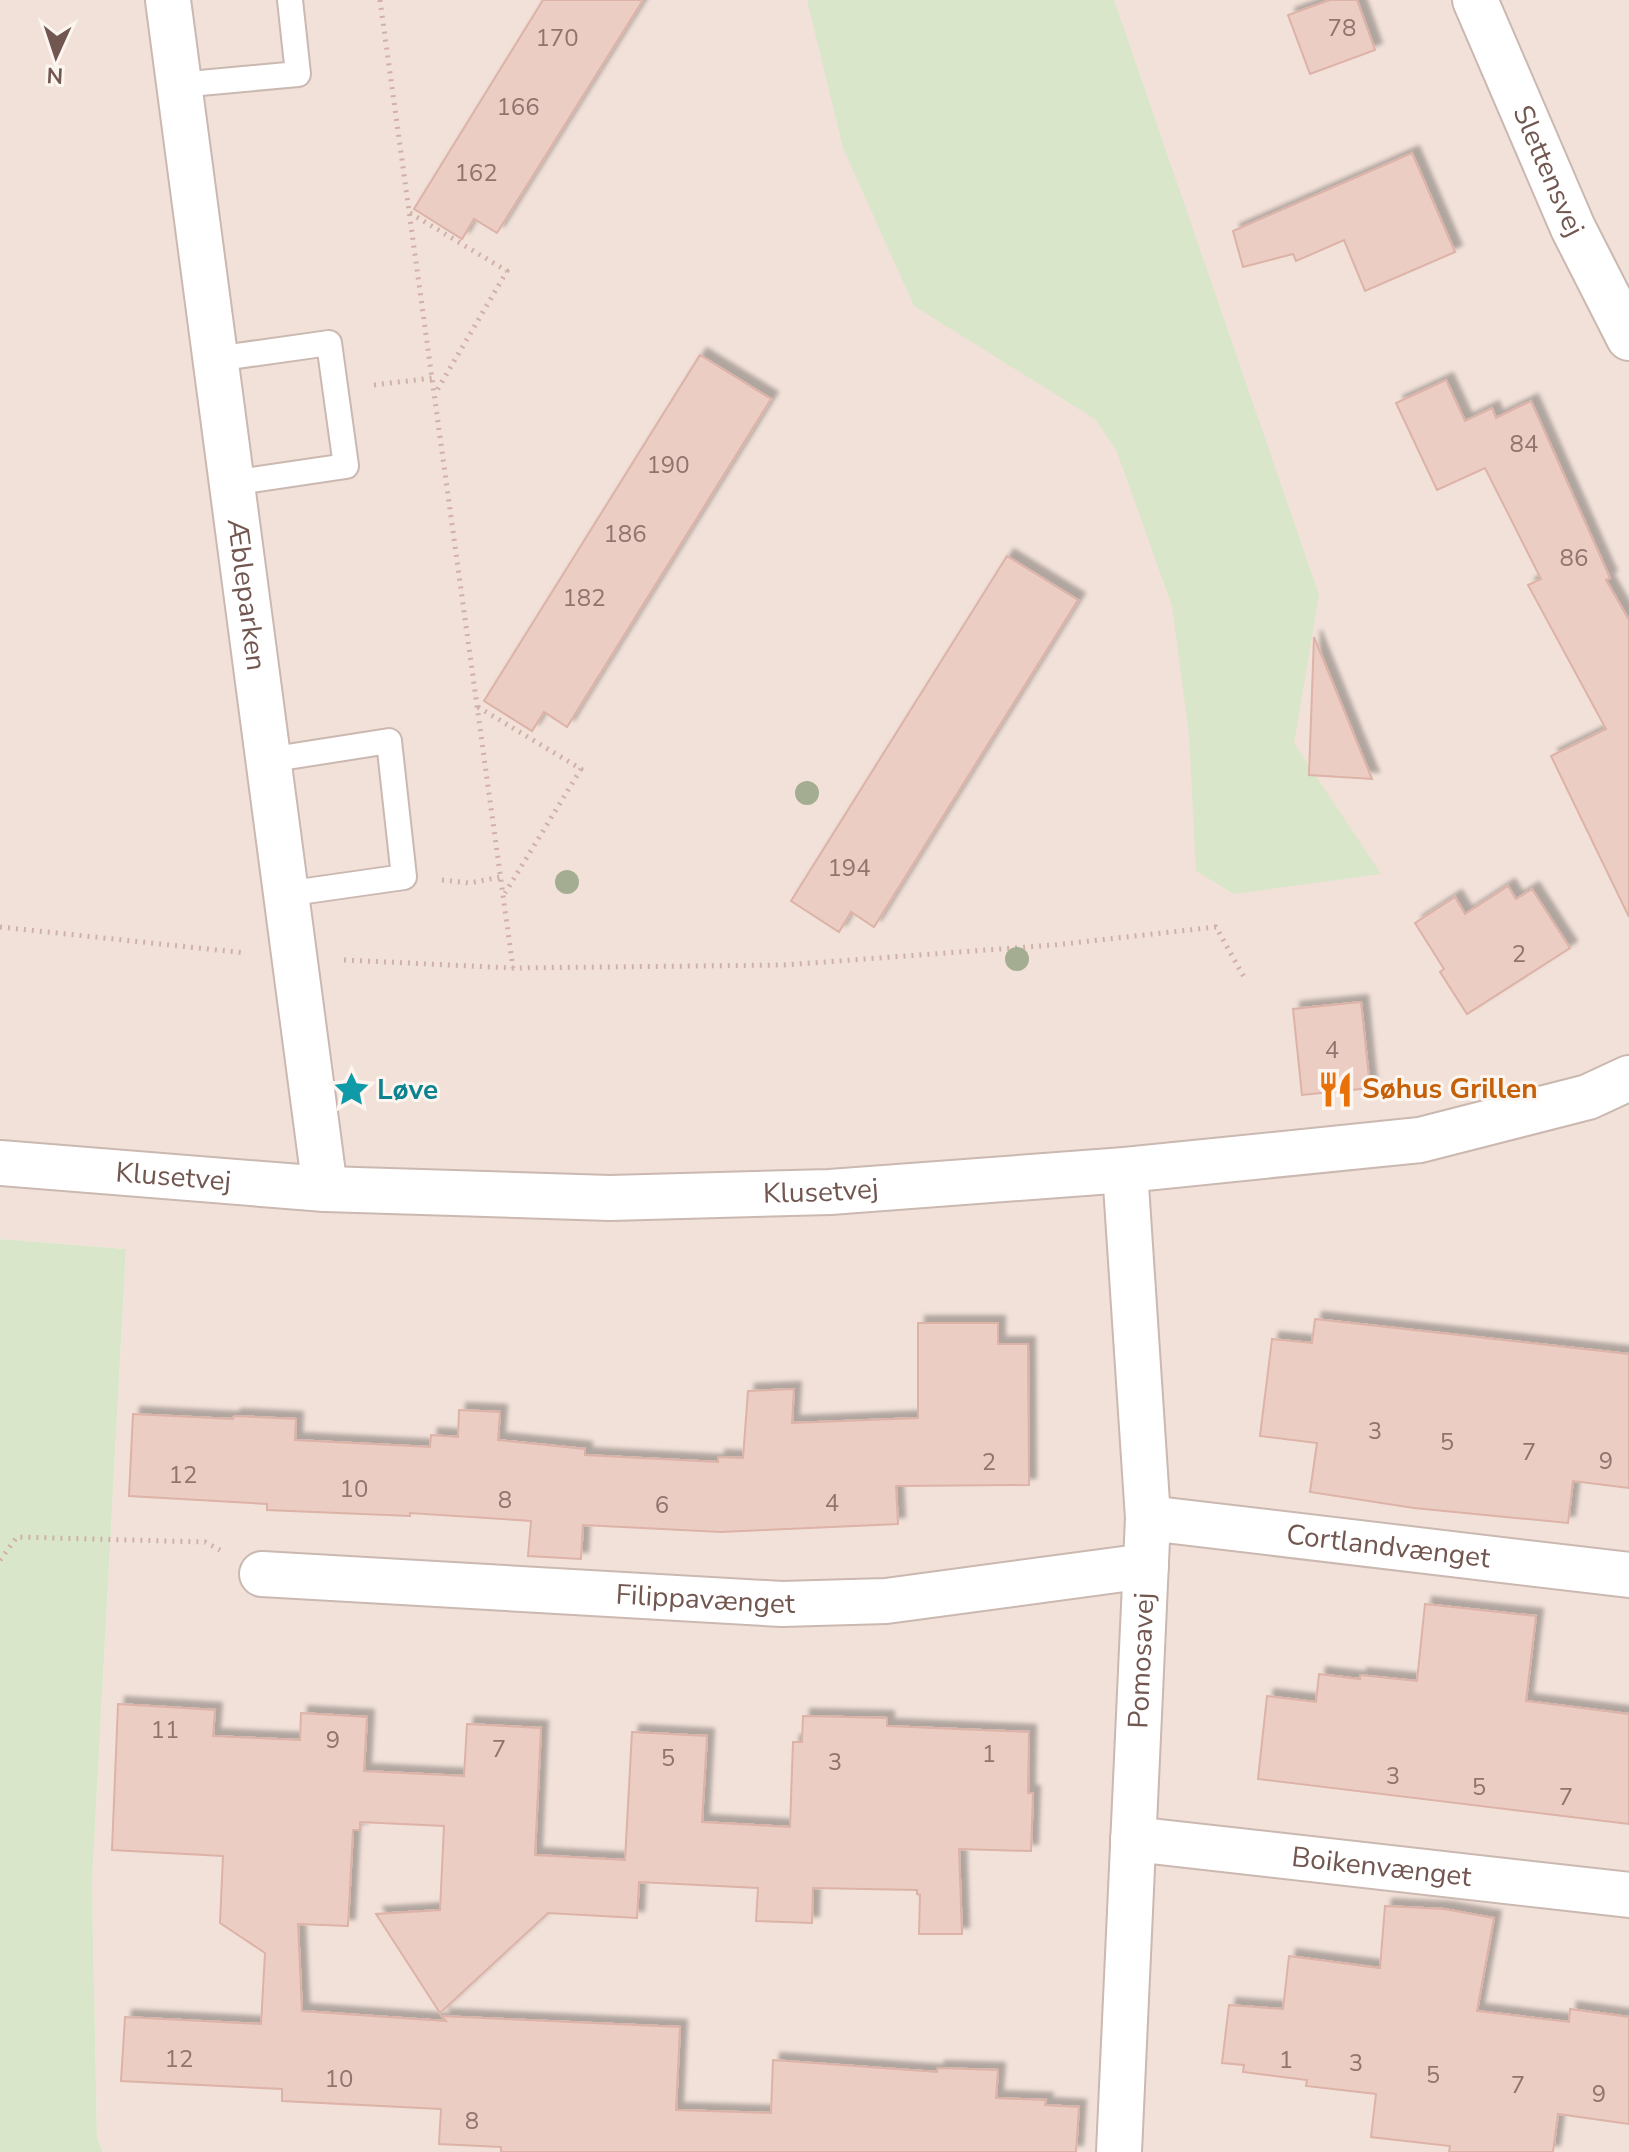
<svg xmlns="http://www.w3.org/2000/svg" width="1629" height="2152" viewBox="0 0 1629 2152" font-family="'Nunito Sans',sans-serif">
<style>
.residential{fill:#f1e1d9}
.green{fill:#dae6c9}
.building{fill:#eccdc4;stroke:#ddb2a7;stroke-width:2;filter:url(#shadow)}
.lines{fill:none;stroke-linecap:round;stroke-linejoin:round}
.service-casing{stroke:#cbb8b0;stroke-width:28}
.minor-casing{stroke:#cbb8b0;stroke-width:48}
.tertiary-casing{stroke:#cbb8b0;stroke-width:48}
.path{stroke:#d1b0a7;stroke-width:5;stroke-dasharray:2 6;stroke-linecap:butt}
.service{stroke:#fff;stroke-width:24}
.minor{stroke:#fff;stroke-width:44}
.tertiary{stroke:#fff;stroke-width:44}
.tree{fill:#a4ad91}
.labels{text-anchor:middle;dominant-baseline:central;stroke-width:6;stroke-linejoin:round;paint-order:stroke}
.number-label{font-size:24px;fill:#90746d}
.street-label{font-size:28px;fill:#725650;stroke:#fdf5ef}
.food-label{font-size:28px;font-weight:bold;fill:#c56008;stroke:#fdf5ef;text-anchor:start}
.culture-label{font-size:28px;font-weight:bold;fill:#0d838f;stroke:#fdf5ef;text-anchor:start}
</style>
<defs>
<filter id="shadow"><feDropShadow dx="7" dy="-7" stdDeviation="2" flood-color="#0004"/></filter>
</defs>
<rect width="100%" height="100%" fill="#faf1e9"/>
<path class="residential" d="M0,0H1629V2152H103L97,2137L92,1883L126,1249L0,1239Z"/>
<path class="green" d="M807,0H1114L1319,595L1294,743L1381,874L1234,894L1196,871L1189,734L1172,606L1117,452L1095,419L914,306L843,148Z
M0,1239L126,1249L92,1883L97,2137L103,2152H0Z"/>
<path class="building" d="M543,0H643L497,233L474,219L462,239L414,209Z
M1330,0H1357L1375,50L1310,74L1288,15Z
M1412,153L1455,252L1365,291L1344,240L1296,261L1293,254L1243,267L1233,231Z
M700,355L771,399L567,727L544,712L532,731L484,701Z
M1446,380L1465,421L1492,408L1496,418L1531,401L1610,578L1606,580L1629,620V917L1551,756L1606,729L1528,585L1541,579L1485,468L1437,490L1396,403Z
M1007,556L1078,600L874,927L851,912L839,932L791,901Z
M1314,637L1372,779L1309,775Z
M1508,886L1516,899L1532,889L1570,948L1467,1014L1440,972L1444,969L1415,923L1455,897L1465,914Z
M1361,1002L1370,1088L1302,1095L1293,1009Z
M1315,1319L1629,1354V1488L1573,1481L1568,1523L1414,1508L1310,1492L1317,1443L1260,1436L1272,1339L1312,1343Z
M918,1323H998V1344H1028L1029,1485L896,1486L898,1524L721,1532L583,1525L581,1559L528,1556L531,1521L410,1513V1516L267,1510V1504L129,1496L133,1414L233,1419L234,1416L296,1419L295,1440L430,1447L431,1435L458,1437L459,1410L500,1412L498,1440L585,1449V1455L718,1462V1457L743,1458L748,1391L794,1389L792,1423L918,1418Z
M1425,1604L1536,1616L1526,1701L1629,1714V1824L1258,1779L1267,1696L1316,1702L1319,1674L1360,1679V1675L1417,1681Z
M118,1704L215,1710L213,1736L300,1740L301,1713L367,1717L364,1771L464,1776L467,1724L541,1728L535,1855L625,1860L632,1732L707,1736L702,1822L790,1827L793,1742H802L803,1716L887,1718V1726L1029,1732L1028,1793H1033L1031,1851L959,1849L962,1934H919L920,1895L917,1894V1890L813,1888L812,1923L756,1921L758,1888L639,1882L637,1918L548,1913L440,2013L376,1914L440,1910L444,1826L360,1822V1830H353L348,1926L298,1924L302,2011L446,2021L442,2016L680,2027L676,2110L771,2113L773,2060L937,2072L938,2068L998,2070L996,2098L1046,2100L1045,2105L1079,2107L1076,2152H501V2147L439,2144L441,2109L282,2101V2089L121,2081L125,2017L261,2024L265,1953L220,1923L223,1856L112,1850Z
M1385,1906L1444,1909L1494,1918L1477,2011L1569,2022L1570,2009L1629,2017V2124L1558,2114L1553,2152H1449L1450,2146L1371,2137L1376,2094L1306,2086L1307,2080L1243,2072L1244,2065L1222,2063L1229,2005L1283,2009L1289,1956L1380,1968Z"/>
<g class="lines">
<defs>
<path id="service" d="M179,85L298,74L290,0
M215,359L329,343L346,466L231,483
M268,760L389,741L404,877L285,894"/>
<g id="minor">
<path id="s1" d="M168,0L325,1189"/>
<path id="s2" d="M1475,0L1573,228L1629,338"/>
<path id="s3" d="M1148,1518L1629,1575"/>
<path id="s4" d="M262,1574L782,1604L886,1601L1146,1566"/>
<path id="s5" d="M1133,1839L1629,1895"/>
<path id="s6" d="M1119,2152L1148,1518L1125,1170"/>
</g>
<g id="tertiary">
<path id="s7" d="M0,1163L325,1189L610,1198L830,1192L1125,1170L1420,1140L1588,1097L1629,1078"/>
</g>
</defs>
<use href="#service" class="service-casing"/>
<use href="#minor" class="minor-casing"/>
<use href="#tertiary" class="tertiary-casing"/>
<path class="path" d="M380,0L513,968
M410,213L507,271L436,392
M374,385L432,378
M478,707L581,769L505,893
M442,880L469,883L501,877
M0,927L246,953
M344,960L513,968L784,965L1054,945L1216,927L1244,977
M0,1560L17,1537L205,1542L220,1550"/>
<use href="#service" class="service"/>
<use href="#minor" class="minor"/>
<use href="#tertiary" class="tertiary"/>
</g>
<g class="tree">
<circle cx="807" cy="793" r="12"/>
<circle cx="567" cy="882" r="12"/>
<circle cx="1017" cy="959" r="12"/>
</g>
<defs>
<symbol id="restaurant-bare" viewBox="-9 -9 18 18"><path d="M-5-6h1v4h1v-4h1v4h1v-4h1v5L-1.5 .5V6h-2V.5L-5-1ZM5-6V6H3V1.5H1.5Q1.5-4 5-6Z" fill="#e8710a" stroke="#fdf5ef" stroke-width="2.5" paint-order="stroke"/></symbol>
<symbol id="sight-bare" viewBox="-9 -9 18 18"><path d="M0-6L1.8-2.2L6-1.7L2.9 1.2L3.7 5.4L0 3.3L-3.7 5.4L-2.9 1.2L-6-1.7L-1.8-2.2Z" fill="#0f9aa8" stroke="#fdf5ef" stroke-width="2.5" paint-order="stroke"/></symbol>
</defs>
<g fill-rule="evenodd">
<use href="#restaurant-bare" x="1310" y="1064" width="51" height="51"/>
<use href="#sight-bare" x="326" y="1064" width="51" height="51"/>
</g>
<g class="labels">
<g class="number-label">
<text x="1342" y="28">78</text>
<text x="557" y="38">170</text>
<text x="518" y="107">166</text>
<text x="476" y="173">162</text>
<text x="1524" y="444">84</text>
<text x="668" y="465">190</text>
<text x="625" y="534">186</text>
<text x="1574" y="558">86</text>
<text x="584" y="598">182</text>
<text x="849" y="868">194</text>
<text x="1519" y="954">2</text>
<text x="1332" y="1050">4</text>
<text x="1375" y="1431">3</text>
<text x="1447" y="1442">5</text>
<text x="1529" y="1452">7</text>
<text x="1606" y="1461">9</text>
<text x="989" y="1462">2</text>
<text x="183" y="1475">12</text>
<text x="354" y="1489">10</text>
<text x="505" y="1500">8</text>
<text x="832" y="1503">4</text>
<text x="662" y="1505">6</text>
<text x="165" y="1730">11</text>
<text x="333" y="1740">9</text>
<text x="499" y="1749">7</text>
<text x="989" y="1754">1</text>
<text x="668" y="1758">5</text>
<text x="835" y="1762">3</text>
<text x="1393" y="1776">3</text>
<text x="1479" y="1787">5</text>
<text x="1566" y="1797">7</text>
<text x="179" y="2059">12</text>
<text x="1286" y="2060">1</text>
<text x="1356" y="2063">3</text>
<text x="1433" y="2075">5</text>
<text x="339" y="2079">10</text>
<text x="1518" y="2085">7</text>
<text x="1599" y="2094">9</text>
<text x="472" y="2121">8</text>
</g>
<g class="street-label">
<text stroke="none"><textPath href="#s2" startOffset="186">Slettensvej</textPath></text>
<text stroke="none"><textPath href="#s1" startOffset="600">Æbleparken</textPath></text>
<text stroke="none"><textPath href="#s7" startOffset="174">Klusetvej</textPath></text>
<text stroke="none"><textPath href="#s7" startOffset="822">Klusetvej</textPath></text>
<text stroke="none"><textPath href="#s3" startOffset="242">Cortlandvænget</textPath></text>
<text stroke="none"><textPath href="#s4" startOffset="444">Filippavænget</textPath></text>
<text stroke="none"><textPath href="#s6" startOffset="492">Pomosavej</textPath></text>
<text stroke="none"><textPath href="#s5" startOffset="250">Boikenvænget</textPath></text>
</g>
<g class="food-label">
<text x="1362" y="1089">Søhus Grillen</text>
</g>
<g class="culture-label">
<text x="377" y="1090">Løve</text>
</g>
</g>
<g transform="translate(56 56) rotate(183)" stroke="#fdf5ef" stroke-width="6" paint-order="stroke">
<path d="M0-6L14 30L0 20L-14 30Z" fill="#725650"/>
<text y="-12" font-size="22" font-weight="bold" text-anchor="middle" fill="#725650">N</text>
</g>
</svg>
